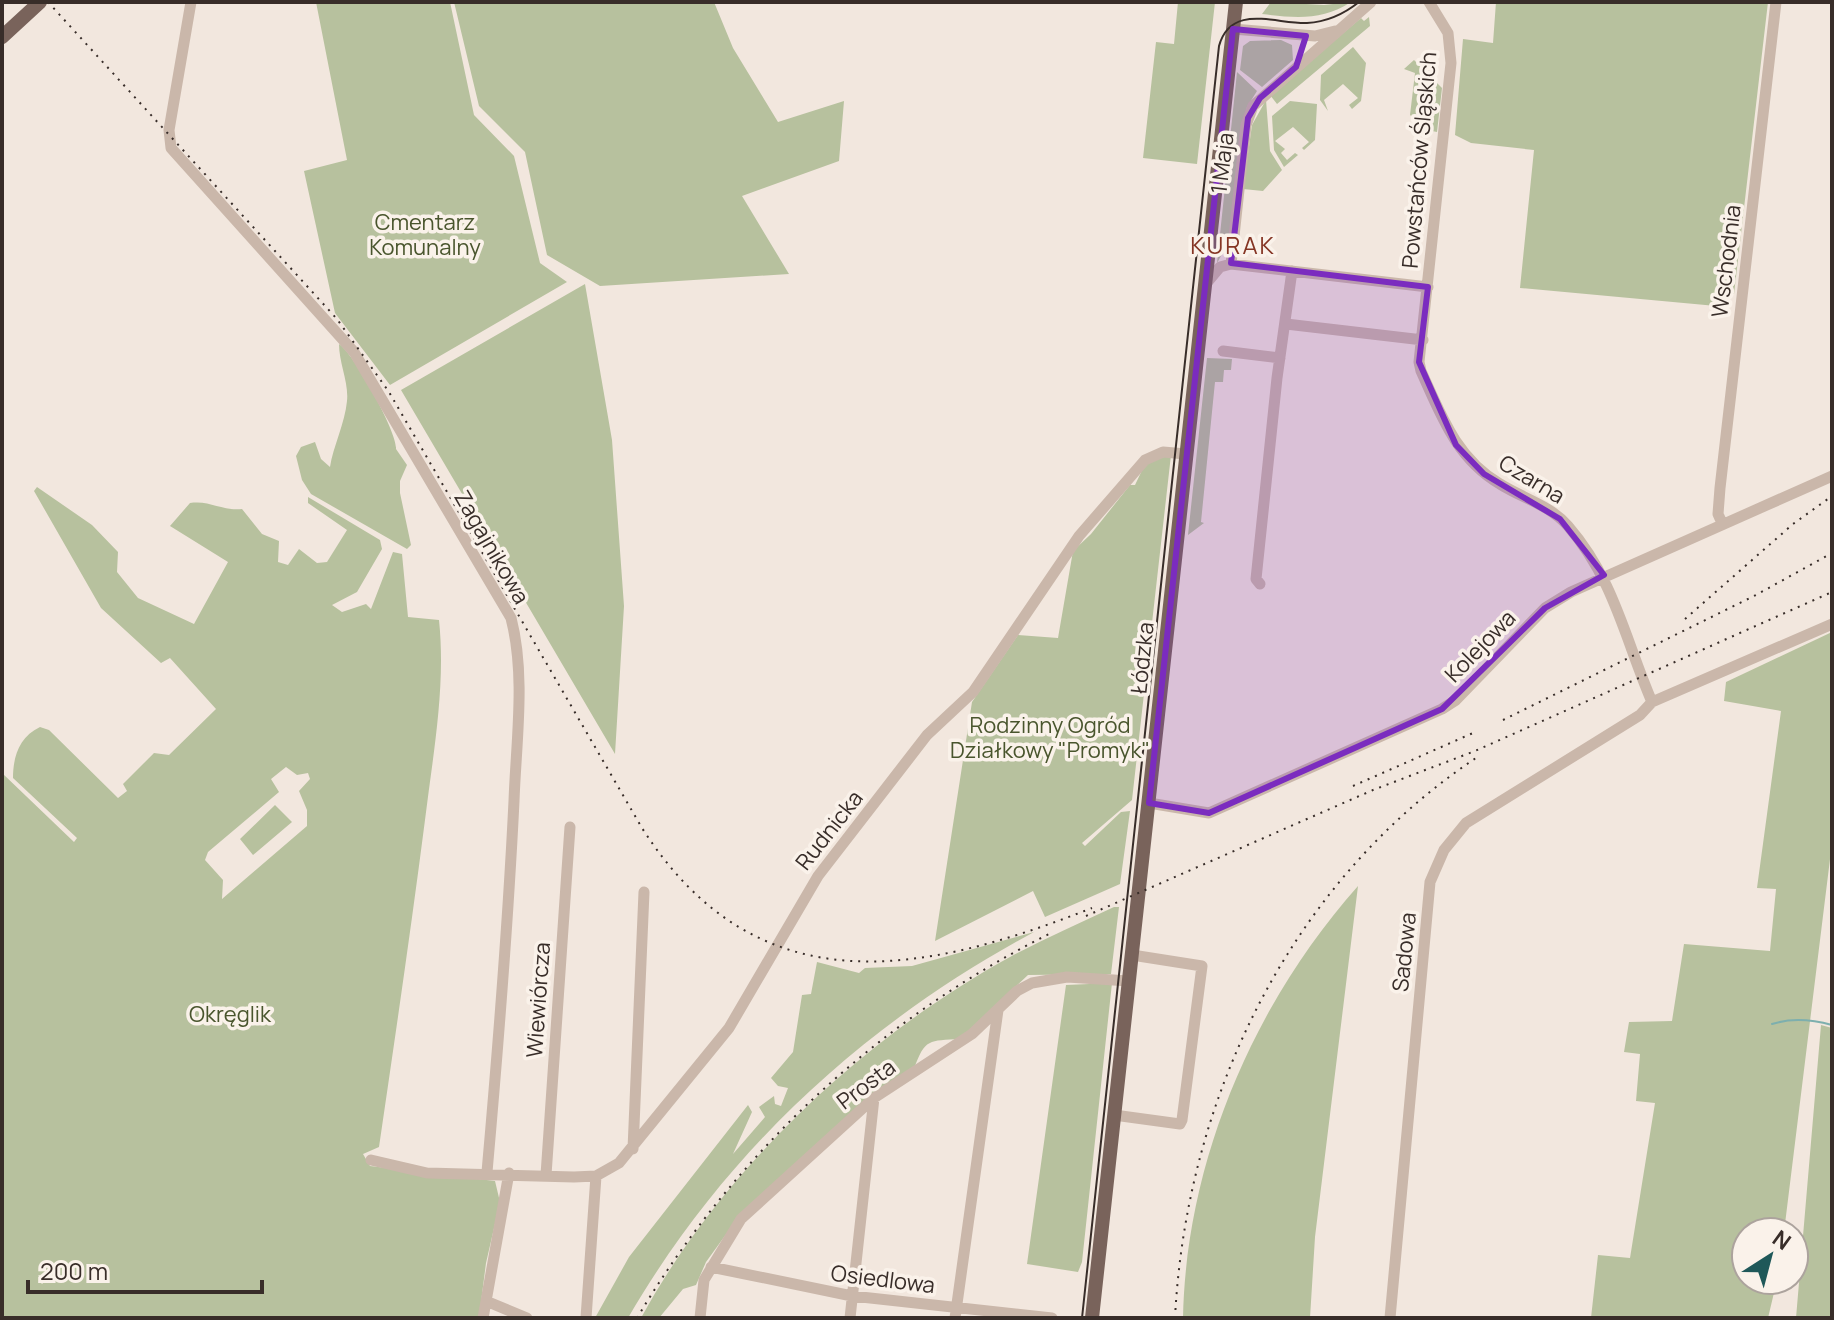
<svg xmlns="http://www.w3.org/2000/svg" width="1834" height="1320" viewBox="0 0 1834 1320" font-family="Manrope,sans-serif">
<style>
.green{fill:#b7c19e;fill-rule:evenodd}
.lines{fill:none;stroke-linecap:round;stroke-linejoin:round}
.stream{stroke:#7dafae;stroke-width:2}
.minor{stroke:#cab7aa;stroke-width:11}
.major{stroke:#79635b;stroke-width:14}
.tram{stroke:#382d29;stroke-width:2}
.rail{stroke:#382d29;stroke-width:2;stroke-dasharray:2 6;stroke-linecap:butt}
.marked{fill:#7b2cbf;fill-opacity:0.2;stroke:#7b2cbf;stroke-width:6;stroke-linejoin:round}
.labels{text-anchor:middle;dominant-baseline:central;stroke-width:7;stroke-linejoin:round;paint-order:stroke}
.street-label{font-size:22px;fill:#382d29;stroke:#faf2ea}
.park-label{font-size:22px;fill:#49552d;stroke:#faf2ea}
.neighbourhood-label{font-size:24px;letter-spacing:2px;fill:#853524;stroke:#faf2ea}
</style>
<rect width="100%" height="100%" fill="#f2e7de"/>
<path class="green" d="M316,2H450L474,115L514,156L540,263L567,282L390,385L335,313L304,171L347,160Z
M454,2H714L733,48L778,122L844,101L839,161L742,196L789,274L600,286L547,255L525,152L479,106Z
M1178,2H1215L1197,164L1143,158L1156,42L1174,44Z
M1271,2L1324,5L1351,2C1322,21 1295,18 1262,14Z
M1496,2H1768L1734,294H1729L1727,307L1520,288L1534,150L1471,143L1455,135L1463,39L1493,43Z
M1369,17L1370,26L1277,104L1270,95L1361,18L1364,21Z
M1281,40L1292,45L1293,60L1262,87L1240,70L1243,46L1250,41Z
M1353,47L1366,63L1361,101L1352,109L1349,105L1358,98L1343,84L1324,100L1328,111L1320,100L1321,75Z
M1414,60L1442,88L1437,132L1427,130L1410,115L1415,73L1404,69Z
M1237,72L1257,91L1247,107L1229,242L1217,263Z
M1266,100L1270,151L1282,170L1263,191L1243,189L1252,125Z
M1290,101L1317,104L1315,140L1304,150L1302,148L1309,142L1293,127L1275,141L1285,149L1281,153L1287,160L1295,153L1298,155L1284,167L1274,150L1272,116Z
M585,284L612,440L624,606L615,754L401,390Z
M339,344C353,352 398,433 396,449L407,465L400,481V493L411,545L407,549L311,494L302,480L296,456L301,447L315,442L321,459L330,467C333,447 345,423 347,401C349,383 339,363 339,344Z
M1207,358L1232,359L1231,370H1224L1223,382H1215L1201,522L1204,523L1188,535Z
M1171,455L1132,800L1082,843L1085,846L1121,812L1130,811L1120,884L1045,917L1033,891L935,941L972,702L1018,635L1058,638L1073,551L1091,534L1130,485H1135L1146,462Z
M37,487L92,525L118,552L117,572L138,598L194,624L228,562L170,526L190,503C210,500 221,511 242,509L262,534L279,541L278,562L288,565L299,549L317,563L327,562L347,530L308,503V497L380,540L382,549L357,592L332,605L342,612L366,604L371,609L393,552L402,554L408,617L439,620C446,687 433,754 425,820C411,929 395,1038 379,1147L363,1154L370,1166L495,1181L500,1202L486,1263L479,1318H2V773L74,842L77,838L13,778C13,757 19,737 40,727L49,730L118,798L127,791L123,784L154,753L169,755L216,709L170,658L161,663L101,608L34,491ZM286,767L297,775L308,773L310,779L299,791L307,810V826L222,899L223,880L205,860L208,852L279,792L271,779Z
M1832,632V843L1784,1232H1746V1280H1777L1768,1318H1591L1598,1255L1630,1258L1655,1103L1636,1101L1640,1054L1624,1052L1629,1022L1672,1021L1684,944L1770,951L1776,889L1757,888L1781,711L1724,701L1726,682Z
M275,805L292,822L253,855L240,839Z
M1358,886L1315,1237L1310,1318H1183C1186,1161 1254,1003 1358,886Z
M1114,907H1119L1111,974L1028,975L960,1039C929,1041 925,1038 914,1069L740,1215L706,1262L696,1285L683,1289L659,1318H641C721,1171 864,1037 1010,957C1044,939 1080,923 1114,907Z
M1034,932C865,1023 725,1151 628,1318H595L629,1257L748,1105L752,1112L733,1154L765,1117L759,1107L774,1096L775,1104L781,1106L788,1088L778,1086L771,1078L793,1052L802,995L811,994L817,962L859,973L865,968L912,966Z
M1112,983L1082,1262L1078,1272L1027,1264L1066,985Z
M1821,1025L1832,1028V1318H1796Z"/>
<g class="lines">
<path class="stream" d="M1772,1024C1791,1018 1810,1019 1832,1025"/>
<path class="minor" d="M191,2L169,130L171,148L354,352L511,618C526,676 516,742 514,801C508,925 498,1048 487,1172
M1429,2L1448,33L1451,63L1419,362L1421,371C1441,415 1456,458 1500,484C1522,498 1550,505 1568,526C1614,579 1625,639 1652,702
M1233,29L1315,36L1335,31
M1231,264L1246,125L1253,106L1371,2
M1205,285L1220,267L1231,264L1428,287
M1286,324L1423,340
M1223,351L1280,358
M1722,523L1718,514L1720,488L1776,2
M1260,584L1256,579L1277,378L1292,271
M1149,803L1209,813L1442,709L1456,700L1545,608L1571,592L1832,476
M1114,1115L1180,1124L1182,1120L1202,966L1132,955
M633,1149L644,892
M371,1160L427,1173L574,1177L596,1176L619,1163L729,1028L818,876L927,735L973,692L1079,536L1145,460L1163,452L1186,454
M546,1175L570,827
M711,1267L852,1296L1052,1318
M486,1301L527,1318
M483,1318L509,1173
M586,1318L596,1176
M700,1318L704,1280L741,1219L874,1098L972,1034L1017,991L1032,983L1067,977L1129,981
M850,1318L874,1098
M955,1318L998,1010
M1390,1318L1430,882L1444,850L1466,823L1640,715L1652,702L1832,624"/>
<path class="major" d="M2,37L40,2
M1092,1318L1236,2"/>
<path class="tram" d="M1082,1318L1219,46C1231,3 1275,24 1307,23C1326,22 1344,14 1359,2"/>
<path class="rail" d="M48,2L337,319L389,392L642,828C757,1008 922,975 1092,908
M1685,619L1793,524L1832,496
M1503,720L1756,595L1832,553
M1353,786L1473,733
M1086,916L1373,790L1475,751L1832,592
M637,1318C736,1152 880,1018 1053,932
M1175,1318C1186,1099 1290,882 1476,758"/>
</g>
<path class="marked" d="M1233,29L1306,36L1296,67L1260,98L1248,118L1231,263L1428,287L1419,362L1456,445L1484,474L1560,519L1604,575L1545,608L1442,709L1209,813L1149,803Z"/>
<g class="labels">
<g class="street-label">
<text transform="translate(1419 160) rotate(-85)">Powstańców Śląskich</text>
<text transform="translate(1222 163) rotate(-83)">1 Maja</text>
<text transform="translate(1726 261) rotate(-83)">Wschodnia</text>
<text transform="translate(1532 479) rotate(31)">Czarna</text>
<text transform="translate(492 547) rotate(60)">Zagajnikowa</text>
<text transform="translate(1480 646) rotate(-46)">Kolejowa</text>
<text transform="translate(1142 658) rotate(-84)">Łódzka</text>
<text transform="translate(829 830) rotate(-52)">Rudnicka</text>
<text transform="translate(1404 952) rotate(-84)">Sadowa</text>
<text transform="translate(538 1000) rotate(-86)">Wiewiórcza</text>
<text transform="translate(866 1084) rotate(-37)">Prosta</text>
<text transform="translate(883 1279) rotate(7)">Osiedlowa</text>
</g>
<g class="park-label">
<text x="425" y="222">Cmentarz<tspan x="425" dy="25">Komunalny</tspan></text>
<text x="1050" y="725">Rodzinny Ogród<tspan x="1050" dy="25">Działkowy "Promyk"</tspan></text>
<text x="230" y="1014">Okręglik</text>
</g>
<g class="neighbourhood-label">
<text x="1233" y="244">KURAK</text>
</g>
</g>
<rect width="1834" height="1320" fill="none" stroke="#382d29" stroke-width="8"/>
<g transform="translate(1770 1256) rotate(36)"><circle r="38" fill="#faf2ea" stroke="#aca39d" stroke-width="2"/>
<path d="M0-6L14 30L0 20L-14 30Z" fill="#1f5859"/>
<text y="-12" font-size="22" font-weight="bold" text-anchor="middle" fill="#382d29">N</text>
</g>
<path d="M28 1280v12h234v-12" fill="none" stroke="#382d29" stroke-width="4"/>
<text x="40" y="1280" font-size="24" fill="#382d29" stroke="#faf2ea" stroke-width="6" paint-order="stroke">200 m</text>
</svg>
